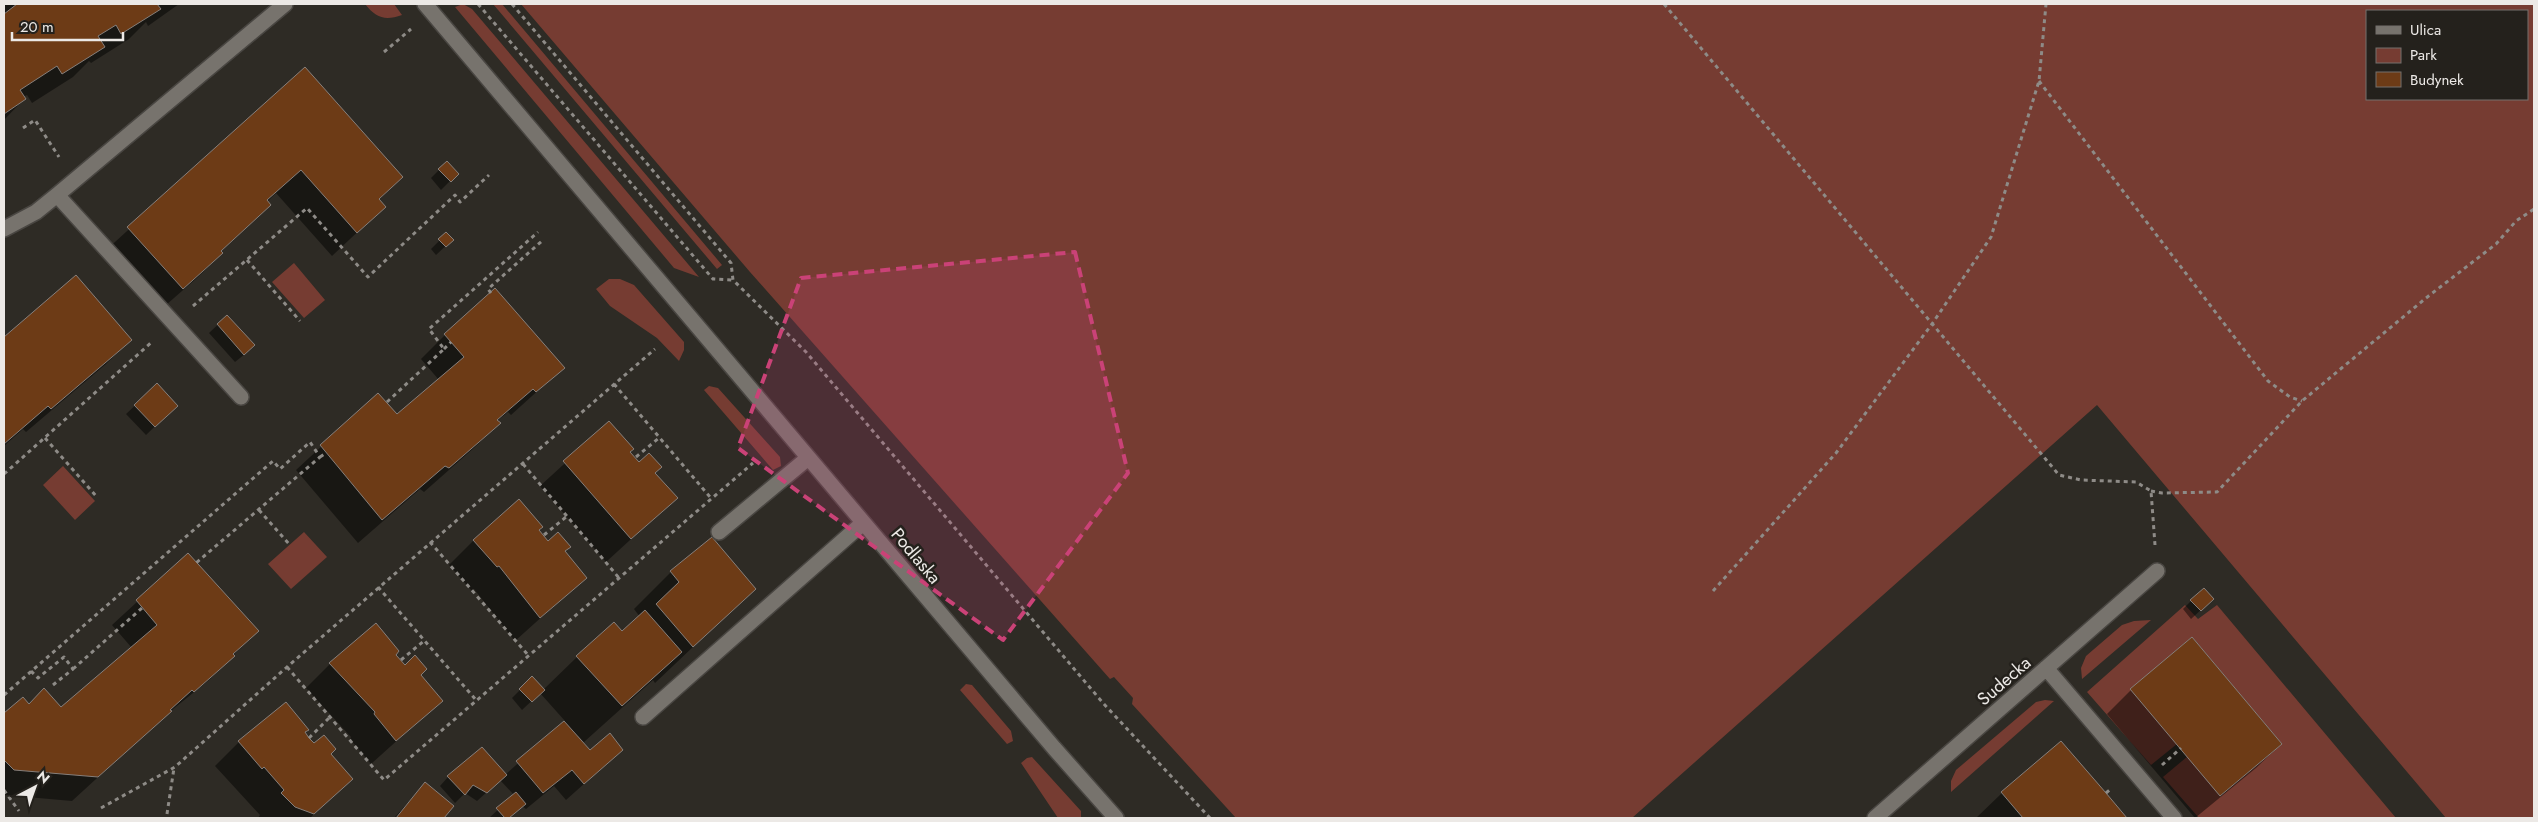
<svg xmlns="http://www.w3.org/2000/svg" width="2538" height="822" viewBox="0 0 2538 822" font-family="Jost,sans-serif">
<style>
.green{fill:#763c32;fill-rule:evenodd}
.shadow{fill:#0007}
.building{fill:#6d3b16;stroke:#867f7b}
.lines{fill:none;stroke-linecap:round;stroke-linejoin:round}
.minor-casing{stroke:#494642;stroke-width:18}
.path{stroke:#8e8b87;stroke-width:3;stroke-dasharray:4 4;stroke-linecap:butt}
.minor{stroke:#77736d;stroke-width:15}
.marked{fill:#ca4277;fill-opacity:0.2;stroke:#ca4277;stroke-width:4;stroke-dasharray:10 6;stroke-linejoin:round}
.labels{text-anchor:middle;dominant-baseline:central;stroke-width:5;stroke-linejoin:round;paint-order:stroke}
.street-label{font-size:18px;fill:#ece9e6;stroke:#24211c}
</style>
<rect width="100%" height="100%" fill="#2e2b25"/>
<path class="green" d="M365,4H394L402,15C385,21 376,18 365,4Z
M463,4L472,9L699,277L674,268L455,7Z
M493,4H502L722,265L717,269Z
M521,4H2534V818H2446L2097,405L1632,818H1236L1132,704L1133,698L1114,677L1110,679L750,272ZM2527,11V99H2367V11Z
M294,263L325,300L304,318L272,282Z
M609,279H620L634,285L684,342V350L679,361L657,338L610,306L596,289Z
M709,386L718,388L780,457L781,466L773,470L704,390Z
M63,466L95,501L75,520L43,485Z
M304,532L327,557L291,589L268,564Z
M2185,605L2198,619L2217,605L2396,818H2199L2163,777L2188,756L2221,796L2282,744L2192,637L2131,689L2177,744L2151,765L2087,692Z
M2151,620L2082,679L2081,668L2086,656L2122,625L2134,621Z
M966,684L972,685L1011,731L1013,741L1007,744L960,690Z
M2045,700L2054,701L1951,792V781L1956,770L2036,702Z
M1032,757L1081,811V818H1058L1021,763L1027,758Z"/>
<path class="shadow" d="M4,4H179L148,26L146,22L129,39L91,63L89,61L73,77L32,103L27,95L23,97L24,99L4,120Z
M305,69L402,177L378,201L384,207L332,256L276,193L267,202L270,205L220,252L222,253L198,277L158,312L104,252Z
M439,170L457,174L441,190L431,178Z
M446,234L452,240L436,255L431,249Z
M76,277L130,340L106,364L26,432L23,429L4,446V339Z
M227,316L245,354L235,362L209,333Z
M445,335L563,368L511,415L508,412L497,421L499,423L475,447L424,492L420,489L358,543L296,470L378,394L396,416L439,380L421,359Z
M157,385L176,406L146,435L126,414Z
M609,423L639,464L654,473L676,498L606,562L540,486Z
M538,530L548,542L569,547L564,552L585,578L515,641L474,589L472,591L449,565L474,540Z
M711,539L754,589L655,683L653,680L584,742L578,736L577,737L590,752L622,750L566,800L554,786L526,809L522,806L509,818H489L514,795L500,780L477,801L465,793L455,803L440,786L448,777L505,775L565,721L540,693L522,710L512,698L532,678L543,690L577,657L622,633L640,617L634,609L671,572Z
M188,555L257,631L209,680L167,714L72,801L4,795V715L23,698L29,705L61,708L132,648L112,625Z
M2191,601L2203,608L2191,619L2183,609Z
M330,664L405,666L419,675L441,701L371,764L350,739L351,737L306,688Z
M2131,690L2281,744L2256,768L2195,818L2107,714Z
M285,704L308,739L329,754L351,779L310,818H258L260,815L215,766L239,742Z
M2061,743L2126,818H1976L2002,793Z
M425,784L453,806L443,818H394Z"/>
<path class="building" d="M17,4H157L161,9L121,34L116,25L98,36L105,47L62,74L57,66L20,90L26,99L4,114V14Z
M305,67L403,177L379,199L386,207L357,233L301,170L267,200L271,205L221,251L223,253L183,289L127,227Z
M447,161L459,174L451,182L438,169Z
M446,232L454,240L446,247L438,239Z
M76,275L132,340L51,409L48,406L4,444V337Z
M495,288L565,368L536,392L533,389L497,420L501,423L449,468L445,466L382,520L320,445L378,393L397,414L464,357L444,334Z
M227,315L255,345L244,355L217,324Z
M157,383L178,406L155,427L134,405Z
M609,421L634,449L630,452L639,462L649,453L662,467L655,473L678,498L631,539L563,461Z
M519,499L543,527L539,530L548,541L558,532L571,547L565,551L587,578L540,618L499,566L497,567L473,540Z
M712,537L756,589L693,647L656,604L679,582L670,571Z
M188,553L259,631L233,654L235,656L194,692L192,690L170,710L172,711L98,777L14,770L4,760V713L23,697L29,704L44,688L61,707L157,625L136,600Z
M2204,588L2214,599L2201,611L2190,600Z
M645,610L682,652L622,706L576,656L614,622L622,631Z
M376,623L399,651L396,655L405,665L415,655L427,669L421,675L443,701L396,741L374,714L375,712L329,663Z
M2192,637L2282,744L2220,796L2130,689Z
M532,676L545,690L532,702L519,689Z
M286,702L309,730L305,732L309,738L314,743L324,735L336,749L331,754L353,779L314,814L295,807L281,793L284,790L264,767L262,769L238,741Z
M564,721L590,750L610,733L623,750L584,784L572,770L543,793L516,761Z
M2061,741L2106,793L2127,818H2023L2001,792Z
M482,747L507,775L487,793L473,785L465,795L447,776Z
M425,782L454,806L444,818H396Z
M516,792L526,804L509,818H505L496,808Z"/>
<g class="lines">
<defs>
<path id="minor" d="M425,4L1054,748L1116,818
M57,195L241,397
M4,229L36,212L57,195L285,4
M719,532L808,458
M2046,668L2174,818
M643,717L863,523
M1875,818L2157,571"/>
</defs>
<use href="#minor" class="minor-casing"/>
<path class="path" d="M478,4L713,279L733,280
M512,4L731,263L733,280L806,352L1103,703L1210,818
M1664,4L2059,475L2081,480L2136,482L2151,491L2155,545
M384,52L411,29
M2039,81L2268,381L2290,397L2302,401
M23,128L35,120L59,157
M247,260L300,321
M491,293L488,289L543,240
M193,306L307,208L368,277L455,195L460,202L489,175
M444,349L451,342
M614,384L710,497
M387,402L444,349L429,329L538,232
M45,438L96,496
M320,457L326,453
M636,457L659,438
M523,464L619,578
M4,474L153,341
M2151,491L2162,493L2217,492L2302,401L2426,298L2496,244L2516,221L2534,209
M259,510L290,545
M544,535L566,517
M430,542L528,655
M378,587L476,700
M1713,591L1836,453L1932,324L1991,237L2039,81L2046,4
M401,660L425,640
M287,667L384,780L753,463
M73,669L142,608
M31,671L38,678L64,657L73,669L53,685
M4,695L273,461L280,469L310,442L320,457L196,563
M309,738L331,716
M2162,765L2181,748
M4,790L19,811
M2106,793L2112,788
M101,808L175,767L287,667L655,349
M167,814L174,768"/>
<use href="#minor" class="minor"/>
</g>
<path class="marked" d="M1075,252L1128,473L1003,640L738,448L801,278Z"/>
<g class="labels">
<g class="street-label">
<text transform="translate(916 556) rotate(50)">Podlaska</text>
<text transform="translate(2004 681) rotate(-41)">Sudecka</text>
</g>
</g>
<rect width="2538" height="822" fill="none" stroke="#ece9e6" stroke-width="10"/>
<rect x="2366" y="10" width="162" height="90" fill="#24211c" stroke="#74716d"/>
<rect x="2376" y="26" width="25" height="8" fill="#77736d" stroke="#74716d"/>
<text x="2410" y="35" font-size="15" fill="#ece9e6">Ulica</text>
<rect x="2376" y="48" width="25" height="15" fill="#763c32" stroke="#74716d"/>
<text x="2410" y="60" font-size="15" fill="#ece9e6">Park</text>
<rect x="2376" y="72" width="25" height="15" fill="#6d3b16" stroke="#74716d"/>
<text x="2410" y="85" font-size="15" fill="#ece9e6">Budynek</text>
<g transform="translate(35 787) rotate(41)" stroke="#24211c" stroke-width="4" paint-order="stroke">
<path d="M0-4L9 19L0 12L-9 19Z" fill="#ece9e6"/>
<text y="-8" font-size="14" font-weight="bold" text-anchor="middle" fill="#ece9e6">N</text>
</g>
<path d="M12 32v8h111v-8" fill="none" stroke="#ece9e6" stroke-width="2.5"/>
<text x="20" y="32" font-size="15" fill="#ece9e6" stroke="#24211c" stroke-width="4" paint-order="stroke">20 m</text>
</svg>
